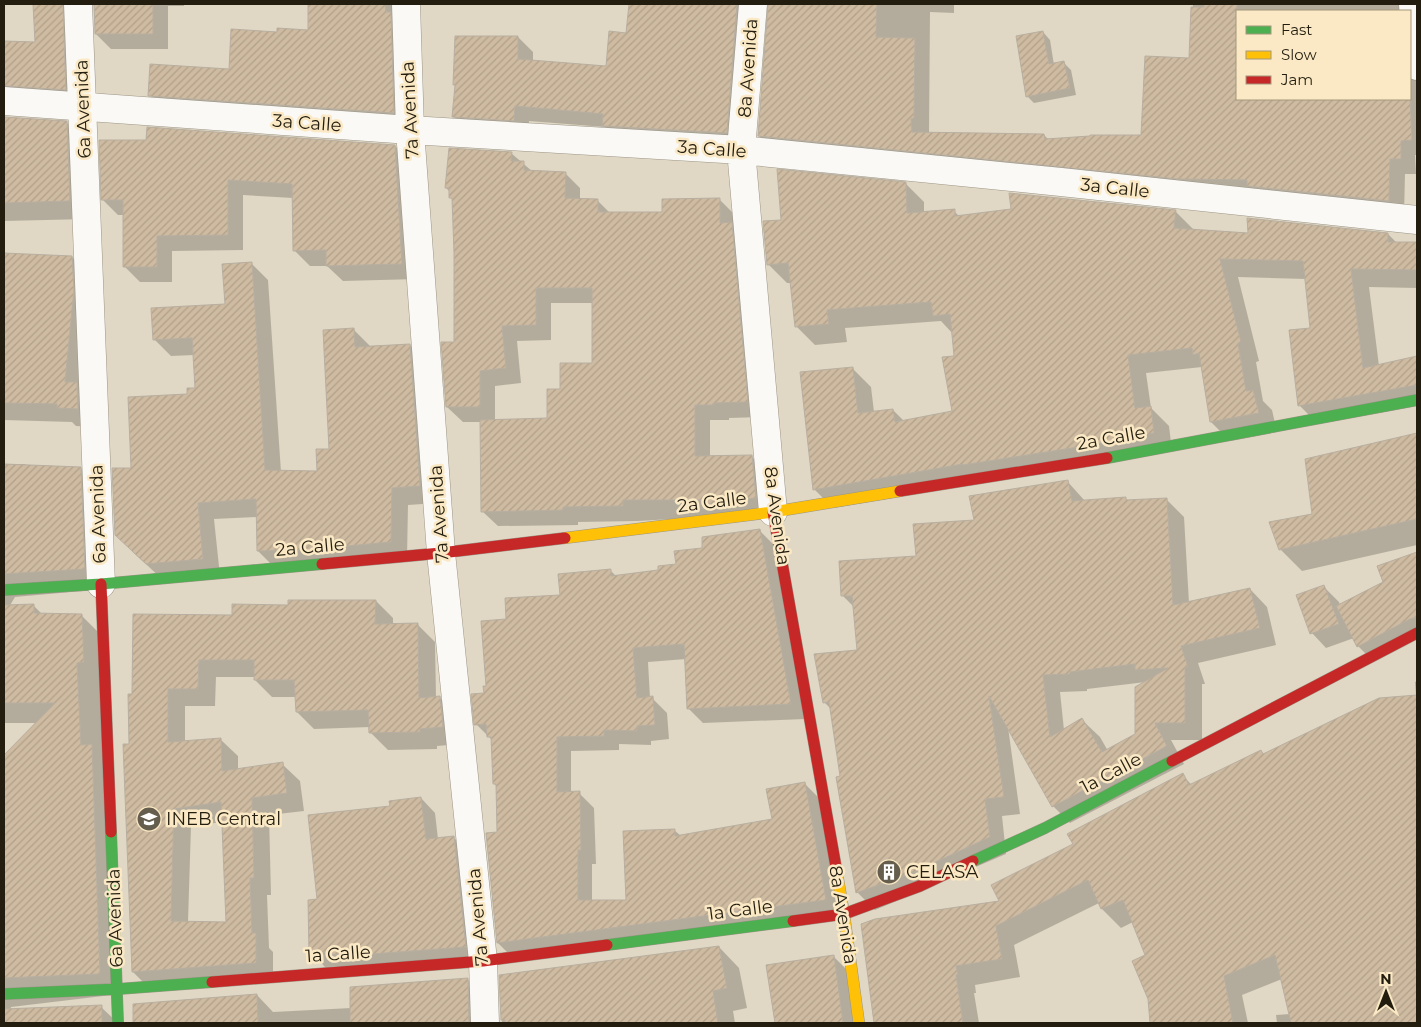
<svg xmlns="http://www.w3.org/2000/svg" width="1421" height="1027" viewBox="0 0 1421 1027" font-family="Montserrat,sans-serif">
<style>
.shadow{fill:#0003;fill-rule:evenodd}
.building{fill:url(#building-hatch);stroke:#b8afa1;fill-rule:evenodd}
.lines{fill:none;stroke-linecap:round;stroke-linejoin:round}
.street-casing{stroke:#9c9586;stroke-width:29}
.fast-casing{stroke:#9c9586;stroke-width:12}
.slow-casing{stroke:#9c9586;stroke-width:12}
.jam-casing{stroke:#9c9586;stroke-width:12}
.street{stroke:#faf9f6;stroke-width:28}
.fast{stroke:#4caf50;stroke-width:11}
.slow{stroke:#ffc107;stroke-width:11}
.jam{stroke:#c62828;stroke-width:11}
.labels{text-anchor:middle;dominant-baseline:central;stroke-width:5;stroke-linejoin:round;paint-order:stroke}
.street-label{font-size:18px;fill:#231d0f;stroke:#fae9c4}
.poi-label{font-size:18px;fill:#231d0f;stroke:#fae9c4;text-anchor:start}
</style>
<defs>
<pattern id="building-hatch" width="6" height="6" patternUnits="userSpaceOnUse" patternTransform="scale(1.25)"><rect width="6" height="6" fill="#cebba1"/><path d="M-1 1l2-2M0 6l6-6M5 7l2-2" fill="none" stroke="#b1a089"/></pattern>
</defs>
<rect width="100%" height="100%" fill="#e0d8c4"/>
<path class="shadow" d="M35,4H91L80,104L4,107V43L36,44Z
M95,4H184V6H168V49H111L96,34Z
M309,4H404L408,127L164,109L150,95L230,70L278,34L309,31Z
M630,4H768L761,5L742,148L618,141L605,127L529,121L528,135L469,132L453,116L518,37L533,52V61L607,68L627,34Z
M770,4H954V13L930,12L929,133L1044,135L1049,140L1142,137L1190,59L1193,4H1416L1412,21L1417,85V155H1415L1416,174H1405L1404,216L774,151L759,136ZM1237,11H1410V99H1237Z
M1043,32L1050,40L1054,65L1064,63L1071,70L1076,95L1034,103L1027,96Z
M4,118L66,122L85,141L88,219L4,221Z
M395,146L411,162L418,279L343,281L327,266H310L294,250L293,198L243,195V250L172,251V282H140L124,266V215H118L103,200Z
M511,153L533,172L565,173L580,188V200H597L610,213H663L719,199L735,215L762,417L729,418V420H710V457H752L767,472L771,513L638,521L578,522V525L498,526L482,511L481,422H463L447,407L455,343V253L453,200L450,197V192L446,188ZM551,303H593V364L561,390L548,419L495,420V386L521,383L517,341L551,340Z
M905,183L924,202V213L954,211L960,217L1175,211L1194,230L1249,234H1388L1397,243H1417V288L1369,287L1379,366L1417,357V406L1318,424L1300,406L1312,329L1306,279L1238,277L1259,361L1256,362L1263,401L1272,410L1277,432L1230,441L1211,422L1202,367L1146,373L1151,408L1169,426L1172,451L833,508L814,489L852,368L871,387L874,412L893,410L904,421L954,412L956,357L953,334L941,321L845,328L847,342L815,345L796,326L791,283H787L768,264L782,221Z
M4,255L72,257L90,275L96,427L76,426L72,422L4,420Z
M251,263L268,280L281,472L318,473L331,450L353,329L370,346L410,345L427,362L437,503L408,505L407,559L275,568L258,551V517L214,519L220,576L164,581L133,552L132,470L189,395L196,389L194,355L171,356L154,339L226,305Z
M1417,434V545L1302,571L1281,550L1314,515L1307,460Z
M4,464H25L27,466L80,468L101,488L105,589L15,597L9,607L33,605L43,615H81L102,636L120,994L11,1007L10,1011L101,1007L118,1023H4V757L37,723H4Z
M1067,481L1085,501L1126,499L1128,501L1167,500L1184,517L1189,603L1250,589L1267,607L1276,645L1198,663L1205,684H1202V740H1171L1184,764L1070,823L1053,806L1008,727L1020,814L1002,816L1006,854L875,910L857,892L832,710L824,702L858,651L855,608L843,596L917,557L975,521ZM1146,682L1136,734L1108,751L1100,737L1082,720L1064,730L1060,692L1087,691V689Z
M760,531L775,546L805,719L703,723L688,708L686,659L648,662L650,698H652L667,713L669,739L651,741V745L619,744V750L571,751V793H579L594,808L596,864H592V901H627L674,830L681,836L773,820L804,783L819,798L840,915L513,958L498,943L487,834L498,833L497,787L494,783L493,741L476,724L507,621L561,596L610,570L616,576L659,572L677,566L703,549Z
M1417,553V638L1373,661L1358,646L1354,638L1326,648L1312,633L1324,587L1339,602L1340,605L1385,583L1379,567Z
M376,601L393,618V625L417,624L435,642L436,698H440L457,715L460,744L437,746V749L388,750L370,732V727L314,729L297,712L296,697H272L255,680V677H216L215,706H185V742L220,739L238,756V770L282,764L300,781L304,811L269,815L271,895H267L269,948L273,952V980L150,989L133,972L130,745L134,696L233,616L289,606ZM223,822L227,923L188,922L191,826Z
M1417,681V1023H1277L1276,1015L1290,1014L1282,979L1242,995L1248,1023H1151L1147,956L1133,922L1121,928L1102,909L1099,903L1014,945L1020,977L975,985L976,993H974L979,1023H875L1001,902L1075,845L1182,775L1192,785L1261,751L1265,755L1416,696L1415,682Z
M421,798L435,813L438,839L454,838L469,852L480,961L325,967L311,952L318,901L391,807Z
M719,947L739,968L747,1008L733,1011L735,1023H502L500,976Z
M833,956L852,975L859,1023H776L767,966Z
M467,979L488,1000L489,1023H135L134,1005L257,995L273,1012L351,1008Z"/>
<path class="building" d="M33,4H63L66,90L4,86V41L35,42Z
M94,4H153V34H95Z
M308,4H385L386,12H391L394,113L148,96L150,64L229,69L231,29L277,32V28L308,30Z
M629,4H737L727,133L602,126L603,114L515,106L514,121L452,117L455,85H453L455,36H518V59L606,66L609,31L626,33Z
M768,4H877L876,37L915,38L914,118L911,119L912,132L1044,134L1045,139L1090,136V135H1141L1145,56L1189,58L1191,7H1204V4H1237V99H1410L1412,140L1401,141V159H1390L1389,201L1247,186V180L1177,179L758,136Z
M1043,31L1049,64L1064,61L1070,88L1026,97L1016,36Z
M4,117L67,121L70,201L4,203Z
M147,127L395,145L402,264L326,266V250L293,251L292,184L228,180V235L157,236V267H123V200H101L99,140H146Z
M449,148L512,152L511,161H524V170L566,172L565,198L598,199V212H662V199L720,198V223L732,222L748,402L714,403V405H695V456L752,455L756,498L701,505V500H623V506L563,507V510L481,512L480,420L547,418V389H560V363H592V288H536V325L502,326L506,368L480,371V407H446L441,342H454V253L452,198H449V188H445Z
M777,169L906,182L907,213L955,209V216L1011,209L1009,193L1176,210L1174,228L1248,233L1247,218L1388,233V242H1417V270L1351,269L1363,368L1417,356V385L1298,406L1289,330L1310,328L1303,261L1220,259L1241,342L1238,343L1246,391L1253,390L1259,413L1210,422L1199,353L1193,355L1192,348L1128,355L1135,408L1151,406L1154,433L1085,446L963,465V464L813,490L800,372L853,367L858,413L893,409L895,422L952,411L942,357L954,356L950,314L933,316L931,302L827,310L829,324L795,327L788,263L767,265L763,221L781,220Z
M4,253L72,256L74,290L65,382H77L78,409L57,408V404L4,403Z
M252,262L265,470L317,471L316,449H329L323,330L354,328L355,347L410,344L420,486L392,488L391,542L304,550L257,551L256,499L198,503L203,559L146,564L115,535L112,468H131L128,397L187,394V388H195L192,338L153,340L151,308L225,304L222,264Z
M1417,433V519L1279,550L1269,522L1312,514L1305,459Z
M4,464L81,467L85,569L4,574Z
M1068,480L1072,501L1126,497V500L1167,498L1173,605L1250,588L1260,628L1181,646L1188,667H1185V723H1155L1167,746L1052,807L989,696L1004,797L985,799L990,837L914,872L856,893L836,777L840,776L829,702L823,703L814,654L857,650L852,596H841L839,561L916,556L913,524L974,520L969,496ZM1135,664V670L1168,668L1135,687V734L1102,752L1082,718L1050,737L1043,675L1070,674V672Z
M760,529L791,704L687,709L684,644L633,648L637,698L653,696L655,725L637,726V731L604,730V736L557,737V792L580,791L581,850H578V900H626L623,831L675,829V836L772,819L766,789L805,782L826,900L497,943L486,833L497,832L496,784H493L491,737H487L486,724L474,725L471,694L484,693L483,686H486L481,621L506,619L505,598L560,595L558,574L611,569V576L658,570V566L676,564L674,551L702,548V537Z
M1417,552V617L1410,619L1357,647L1336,606L1383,582L1377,566Z
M1324,585L1339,624L1310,634L1296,595Z
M288,600H376L375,624L418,623L419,698L440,696L443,727L420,729V732L369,733L368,710L296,712L294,680H254V660H199L198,689H168V742L221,738L222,771L283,762L287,793L252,798L254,878H250L252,933H256V963L132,972L123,744H129L128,694H132L133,614L232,615V604L288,605ZM221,802L226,922L171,921L174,809Z
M34,604V613L82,614L84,662L77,663L81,745L92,744L100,974L4,978V755L55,703H4V605Z
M1417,695V1023H1291L1275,955L1224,976L1233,1023H1150L1148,999L1132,961L1145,955L1123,900L1101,909L1088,880L996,926L1002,959L956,966L958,974L956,975L963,1023H874L861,924L875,919L999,901L991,885L1073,844L1067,834L1183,773L1189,785L1261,750L1263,754L1379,698Z
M421,797L426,839L454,836L466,947L345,956V954L328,955L327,952L309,953L308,900L317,899L308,815L390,806L389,801Z
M719,946L727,988L713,991L718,1023H505V1020H501L499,975Z
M834,955L843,1023H775L766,965Z
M468,978L469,1022L350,1023V987Z
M257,994L258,1023H133V1004Z
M102,1005V1023H4V1009Z"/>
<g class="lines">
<defs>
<path id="street" d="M78,4L101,584
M406,4L410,130L441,553L483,961L485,1023
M753,4L741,150L773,512
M1413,4L1417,66
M4,101L410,130L741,150L1061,182L1417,220"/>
<path id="fast" d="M1107,458L1417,400
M4,590L101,584L322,564
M111,832L118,1023
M973,861L1045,828L1172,761
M607,945L793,921
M4,994L118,989L212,982"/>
<path id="slow" d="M565,538L773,512L900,491
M836,867L844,914L859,1023"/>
<path id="jam" d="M900,491L1107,458
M773,512L836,867
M322,564L441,553L565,538
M101,584L111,832
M1172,761L1417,633
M793,921L844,914L920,886L973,861
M212,982L483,961L607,945"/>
</defs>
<use href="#street" class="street-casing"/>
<use href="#fast" class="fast-casing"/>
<use href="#slow" class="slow-casing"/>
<use href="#jam" class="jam-casing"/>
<use href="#street" class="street"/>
<use href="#fast" class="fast"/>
<use href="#slow" class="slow"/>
<use href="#jam" class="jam"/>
</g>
<defs>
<symbol id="school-disc" viewBox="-11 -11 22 22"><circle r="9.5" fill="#655e4e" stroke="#fae9c4"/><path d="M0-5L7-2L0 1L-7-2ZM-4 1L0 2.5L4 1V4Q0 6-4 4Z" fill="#fff"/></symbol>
<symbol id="building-disc" viewBox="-11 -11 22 22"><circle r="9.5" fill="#655e4e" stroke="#fae9c4"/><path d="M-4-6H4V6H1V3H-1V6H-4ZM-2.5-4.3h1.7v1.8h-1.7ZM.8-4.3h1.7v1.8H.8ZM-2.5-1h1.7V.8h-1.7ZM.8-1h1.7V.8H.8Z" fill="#fff"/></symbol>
</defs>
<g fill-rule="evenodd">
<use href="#school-disc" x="135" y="805" width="28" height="28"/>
<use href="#building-disc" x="875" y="858" width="28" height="28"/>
</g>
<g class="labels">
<g class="street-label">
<text transform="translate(748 68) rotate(-86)">8a Avenida</text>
<text transform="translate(83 109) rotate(-92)">6a Avenida</text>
<text transform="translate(410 110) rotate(-93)">7a Avenida</text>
<text transform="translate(307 123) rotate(4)">3a Calle</text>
<text transform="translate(712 149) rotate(4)">3a Calle</text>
<text transform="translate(1115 188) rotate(6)">3a Calle</text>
<text transform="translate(1111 438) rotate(-10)">2a Calle</text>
<text transform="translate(712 502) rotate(-7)">2a Calle</text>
<text transform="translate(98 514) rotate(-92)">6a Avenida</text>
<text transform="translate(439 514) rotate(-94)">7a Avenida</text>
<text transform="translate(777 516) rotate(82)">8a Avenida</text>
<text transform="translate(310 547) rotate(-5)">2a Calle</text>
<text transform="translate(1111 773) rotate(-28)">1a Calle</text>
<text transform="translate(740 910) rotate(-7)">1a Calle</text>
<text transform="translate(843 915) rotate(81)">8a Avenida</text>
<text transform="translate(478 917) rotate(-95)">7a Avenida</text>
<text transform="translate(115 918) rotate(-92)">6a Avenida</text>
<text transform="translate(338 954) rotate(-4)">1a Calle</text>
</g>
<g class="poi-label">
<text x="166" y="819">INEB Central</text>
<text x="906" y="872">CELASA</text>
</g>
</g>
<rect width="1421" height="1027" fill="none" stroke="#231d0f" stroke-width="10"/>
<rect x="1236" y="10" width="175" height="90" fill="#fae9c4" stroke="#a4977c"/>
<rect x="1246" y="26" width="25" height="8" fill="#4caf50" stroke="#a4977c"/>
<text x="1281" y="35" font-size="15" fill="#231d0f">Fast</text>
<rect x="1246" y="51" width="25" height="8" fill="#ffc107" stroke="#a4977c"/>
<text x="1281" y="60" font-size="15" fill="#231d0f">Slow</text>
<rect x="1246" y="76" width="25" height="8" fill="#c62828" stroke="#a4977c"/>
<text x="1281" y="85" font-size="15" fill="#231d0f">Jam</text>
<g transform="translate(1386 992)" stroke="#fae9c4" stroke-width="4" paint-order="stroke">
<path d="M0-4L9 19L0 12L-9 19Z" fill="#231d0f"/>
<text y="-8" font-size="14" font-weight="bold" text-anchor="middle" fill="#231d0f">N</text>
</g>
</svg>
